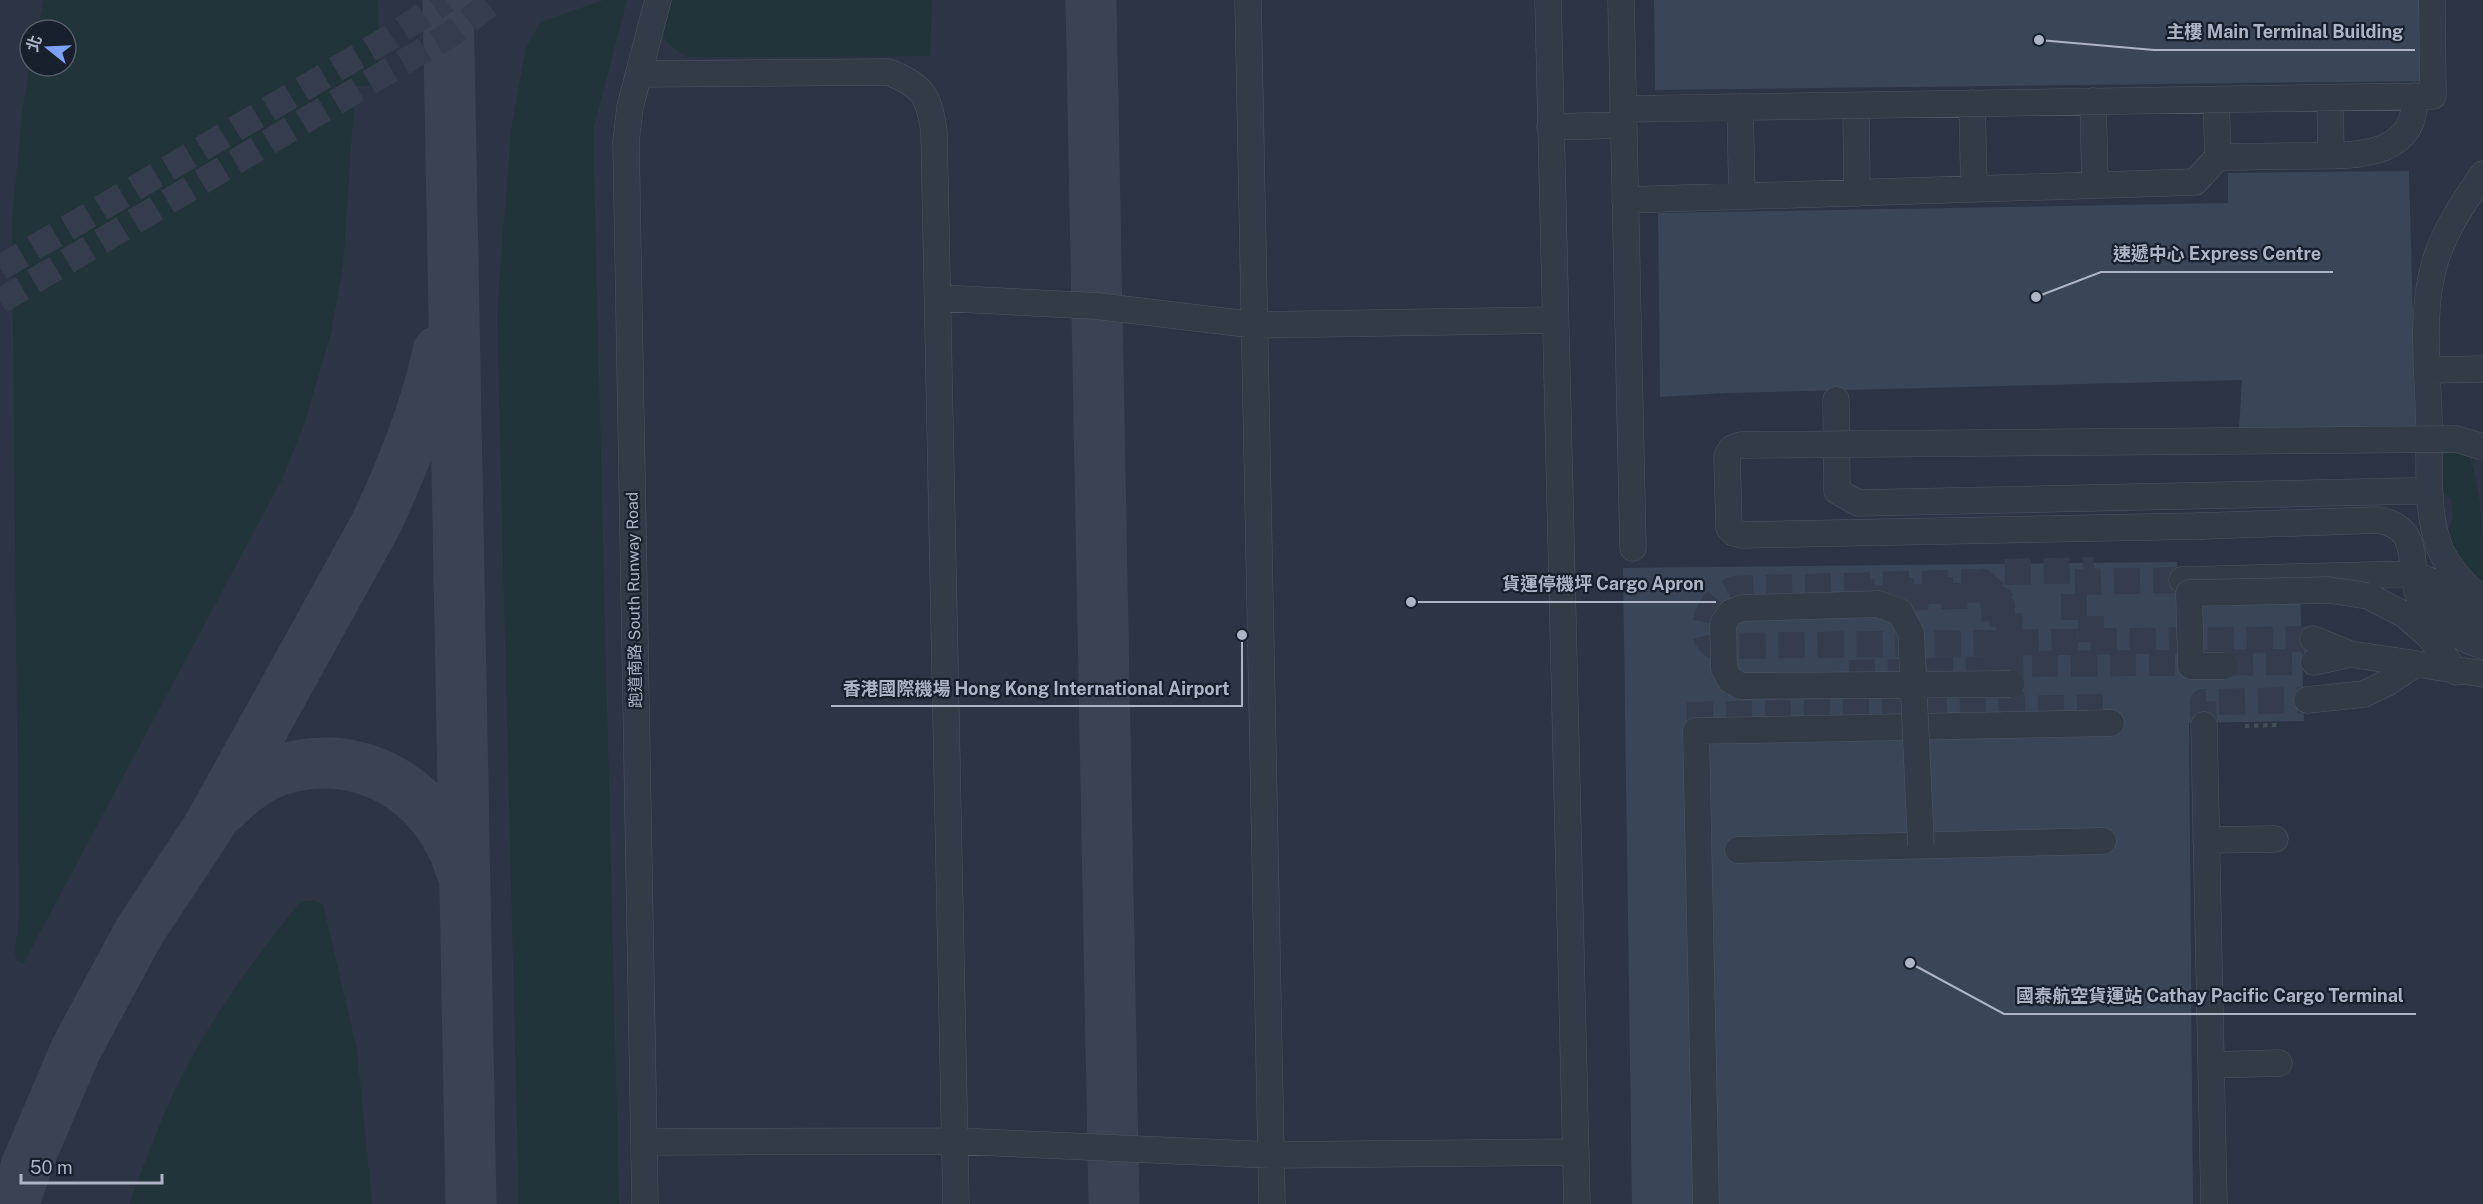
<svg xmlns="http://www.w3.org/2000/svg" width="2483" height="1204" viewBox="0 0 2483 1204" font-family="'Public Sans','Noto Sans TC',sans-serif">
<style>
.airport{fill:#2d3445;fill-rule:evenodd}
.green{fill:#213439}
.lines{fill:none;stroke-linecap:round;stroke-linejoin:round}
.taxiway{stroke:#3a4254;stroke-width:51}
.building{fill:#3b4558}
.minor-tunnel{stroke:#343c4d;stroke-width:26;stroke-dasharray:26 13;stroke-linecap:butt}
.minor-casing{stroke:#4d5463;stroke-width:27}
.path{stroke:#3f5156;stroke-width:4;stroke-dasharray:4.5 4.5;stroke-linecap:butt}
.minor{stroke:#333a48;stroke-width:26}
.minor-bridge-casing{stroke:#4d5463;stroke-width:27;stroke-linecap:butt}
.minor-bridge{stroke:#333a48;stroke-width:26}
.labels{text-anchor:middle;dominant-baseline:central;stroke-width:4.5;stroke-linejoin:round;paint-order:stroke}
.street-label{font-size:16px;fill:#adb4c5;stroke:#181f2d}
.leader{fill:none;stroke:#adb4c5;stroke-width:2}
.callout-dot{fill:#adb4c5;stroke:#181f2d;stroke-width:2}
.callout-label{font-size:18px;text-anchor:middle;font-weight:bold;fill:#adb4c5;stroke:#181f2d;stroke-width:4.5;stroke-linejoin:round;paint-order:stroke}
</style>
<rect width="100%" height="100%" fill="#1f2738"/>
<path class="airport" d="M0,0H2483V1204H0ZM30,30H66V66H30Z"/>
<path class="green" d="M44,0H378L379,85L355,87L343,264L331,333L304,424L282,479L23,964L17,961L15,951L19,919L12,221L22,114L30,61V66H66V30H37Z
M604,0H627L593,130L619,1204H519L497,313L511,131L526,47L541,22Z
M663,0H932L930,56L687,57C660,39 656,31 663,0Z
M2451,450L2469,455C2483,496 2483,538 2483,582L2460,563L2446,538L2453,516L2451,500L2442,491L2439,459Z
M313,900L323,905L357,1050L372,1204H129C147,1159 163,1111 186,1068C218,1008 258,955 300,902Z"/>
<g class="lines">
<path class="taxiway" d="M448,0L471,1204
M1091,0L1114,1204
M223,809C238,794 254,780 274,772C356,742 437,789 461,870
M14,1204L27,1164L76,1049L139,932L209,826L376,524C402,468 425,412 438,351"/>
</g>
<path class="building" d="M1654,0H2422L2423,81L1655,90Z
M2409,171L2416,427L2239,429L2242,380L1727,393L1660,397L1658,213L2228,203V173Z
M2177,562L2176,585L2300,584L2304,721L2189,723L2193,1204H1632L1623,568Z"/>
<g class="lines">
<path class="minor-tunnel" d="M0,268L389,38L446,0
M0,301L451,34L495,0
M1849,593L1986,589L1994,592L2002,606L2003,676L1975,677
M1863,599L1991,595L2001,600L2009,610L2012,725
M1989,600V582L1996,572L2094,570
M2104,629H2074V582L2182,580
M1993,664L2314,662
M1849,673L1996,669L1994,598L1990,588L1983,582L1734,589C1728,592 1721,595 1717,600C1707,611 1697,638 1715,646C1914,644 2114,641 2313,639
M1687,715L2111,707
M2204,725L2203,702L2307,700"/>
<defs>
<path id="minor" d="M1248,0L1272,1204
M1548,0L1577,1204
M1621,0L1633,548
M639,74L888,72C923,85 929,96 934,132L956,1204
M2330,98L2331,155
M2216,100L2218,157
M2093,101L2095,185
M1972,103L1974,189
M1856,106L1857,193
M1740,107L1742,196
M1623,109L2433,96L2432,0
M1550,127L1623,125
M2483,174C2464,202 2445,229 2435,262C2420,312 2428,370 2429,421C2430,460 2426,503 2437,540C2444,565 2464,585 2483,601
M1625,200L2195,182L2218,157C2246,157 2274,156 2302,156C2348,155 2416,162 2415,96
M938,298L1097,306L1255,325L1554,320
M2428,370L2483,369
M1836,400L1837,491L1858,503L2411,491L2430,493
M2202,526L2378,520C2428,529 2403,571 2423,605C2436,625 2461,639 2483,646
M2182,580L2413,574L2433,582L2453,604L2483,621
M2368,596L2405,615L2430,637L2456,672
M2313,639L2350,654L2483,674
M2314,662L2350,654
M2307,700L2364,694L2387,683L2414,665
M2204,725L2214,1204
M2206,840L2275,839
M1738,850L2103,841
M2211,1065L2279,1063
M644,1142L954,1141L1271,1155L1576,1152
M645,1204L626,142L630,107L658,0
M1706,1204L1696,731L2111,723"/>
</defs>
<use href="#minor" class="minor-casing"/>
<path class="path" d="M2245,726L2279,725"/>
<use href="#minor" class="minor"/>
<defs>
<path id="minor-bridge" d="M2202,526L1742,535L1734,533L1729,528L1727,456L1732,448L1741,445L2456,439L2483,447
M2224,666H2191L2189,593L2329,590L2368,596
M1921,845L1911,633L1900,612L1879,604L1742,608L1730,613L1723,624L1724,668L1730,680L1741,686L2011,684"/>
</defs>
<use href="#minor-bridge" class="minor-bridge-casing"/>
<use href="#minor-bridge" class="minor-bridge"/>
</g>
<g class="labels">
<g class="street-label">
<text transform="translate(634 600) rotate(-91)">跑道南路 South Runway Road</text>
</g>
</g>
<path class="leader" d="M2039 40L2154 50H2415M2036 297L2101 272H2333M1411 602L1490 602H1716M1242 635L1242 706H831M1910 963L2004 1014H2416"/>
<g class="callout-dot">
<circle cx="2039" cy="40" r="6"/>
<circle cx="2036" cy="297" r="6"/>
<circle cx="1411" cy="602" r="6"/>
<circle cx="1242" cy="635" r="6"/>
<circle cx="1910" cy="963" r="6"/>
</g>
<g class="callout-label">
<text x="2285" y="38">主樓 Main Terminal Building</text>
<text x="2217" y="260">速遞中心 Express Centre</text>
<text x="1603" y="590">貨運停機坪 Cargo Apron</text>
<text x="1036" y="695">香港國際機場 Hong Kong International Airport</text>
<text x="2210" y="1002">國泰航空貨運站 Cathay Pacific Cargo Terminal</text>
</g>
<g transform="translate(48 48) rotate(288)"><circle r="28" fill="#181f2d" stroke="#545b6a" stroke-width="1.5"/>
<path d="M0-4.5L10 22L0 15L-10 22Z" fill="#7ca1fb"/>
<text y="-9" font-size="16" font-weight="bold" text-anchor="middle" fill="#adb4c5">北</text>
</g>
<path d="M21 1174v9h141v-9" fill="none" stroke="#adb4c5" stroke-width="3"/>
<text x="30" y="1174" font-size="18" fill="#adb4c5" stroke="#181f2d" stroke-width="4.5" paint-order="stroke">50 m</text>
</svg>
